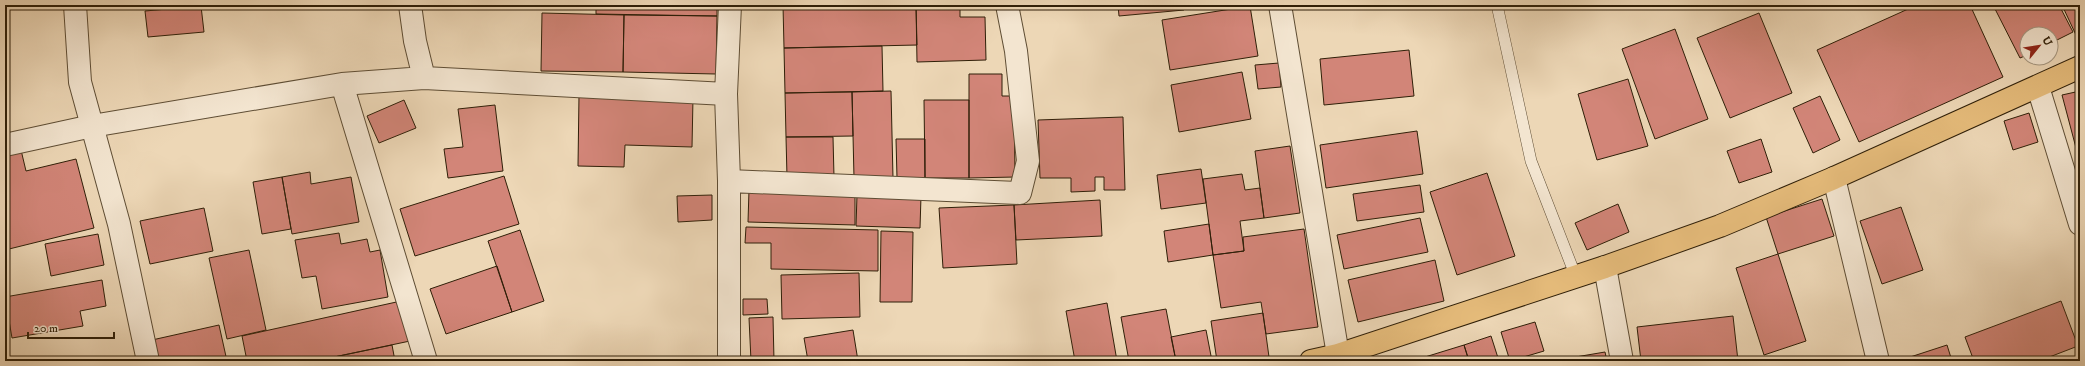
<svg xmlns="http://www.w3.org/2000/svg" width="2085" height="366" viewBox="0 0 2085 366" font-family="'IM FELL DW Pica',serif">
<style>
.building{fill:#d28578;stroke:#2f1f08}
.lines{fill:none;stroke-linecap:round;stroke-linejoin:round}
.service-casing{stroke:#5e4d34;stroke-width:12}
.minor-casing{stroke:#5e4d34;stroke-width:24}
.trunk-casing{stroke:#2f1f08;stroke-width:24}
.service{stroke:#f3e5d0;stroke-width:11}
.minor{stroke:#f3e5d0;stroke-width:22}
.trunk{stroke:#e6bc7b;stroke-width:22}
</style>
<rect width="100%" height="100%" fill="#edd7b6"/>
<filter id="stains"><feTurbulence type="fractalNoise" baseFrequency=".005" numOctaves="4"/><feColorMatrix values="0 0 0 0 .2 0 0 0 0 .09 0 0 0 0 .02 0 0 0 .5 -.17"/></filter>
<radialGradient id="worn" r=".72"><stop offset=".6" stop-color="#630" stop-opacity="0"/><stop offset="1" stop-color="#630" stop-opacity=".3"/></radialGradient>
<path class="building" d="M596,5H717V16L596,14Z
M783,5H916L917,45L784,48Z
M916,5H960V17H985L986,60L917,62Z
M1118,5H1183L1184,10L1119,16Z
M1917,5H1970L2003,77L1859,142L1817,50Z
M1993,5H2059L2073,32L2051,43V34H2027V55L2020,58Z
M2062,5H2080V33L2076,35Z
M201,6L204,32L148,37L145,11Z
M1250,6L1258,56L1170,70L1162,20Z
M542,13L624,15L623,72L541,71Z
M1759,13L1792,93L1730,118L1697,38Z
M624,15L717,16L716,74L623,72Z
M1675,29L1708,119L1655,139L1622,49Z
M882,46L883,91L785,93L784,48Z
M1409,50L1414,96L1324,105L1320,59Z
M1279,63L1281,87L1258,89L1255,65Z
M1242,72L1251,119L1179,132L1171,85Z
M969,74H1002V96H1014L1015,177L969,178Z
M1628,79L1648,146L1597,160L1578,94Z
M891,91L893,178H854L852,92Z
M2080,91V163L2062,95Z
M852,92L853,136L786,137L785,93Z
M579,95L693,98L692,147L625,145L624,167L578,166Z
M1820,96L1840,140L1813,153L1793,108Z
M404,100L416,128L379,143L367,116Z
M924,100H969V178H925Z
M495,105L503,171L448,178L444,149L463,147L458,109Z
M2029,113L2038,142L2013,150L2004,121Z
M1123,117L1125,190H1104V177H1095V191L1071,192V178H1040L1038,120Z
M1417,131L1423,174L1326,188L1320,145Z
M786,137H833L834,177H787Z
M896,139H925V178H897Z
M1761,139L1772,172L1739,183L1727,151Z
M1290,146L1300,213L1264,218L1255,151Z
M21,150L26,171L76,159L94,228L5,250V154Z
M1201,169L1206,203L1161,209L1157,175Z
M310,172L311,184L351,177L359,222L292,234L282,177Z
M1487,173L1515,256L1457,275L1430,192Z
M1242,174L1245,190L1260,188L1264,218L1240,221L1244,251L1213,255L1203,179Z
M504,176L519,224L415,256L400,209Z
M282,177L291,229L262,234L253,182Z
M1420,185L1424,212L1357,221L1353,194Z
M749,190L855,193V225L748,222Z
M712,195V220L678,222L677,196Z
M857,195L921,196L920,228L856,226Z
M1822,199L1834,236L1778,254L1766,217Z
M1100,200L1102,236L1016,240L1014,205Z
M1618,204L1629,232L1587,250L1575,223Z
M1014,205L1017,264L943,268L939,208Z
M1901,207L1923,270L1882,284L1860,221Z
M204,208L213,251L150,264L140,221Z
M1420,218L1428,252L1344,269L1337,235Z
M1209,224L1213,255L1168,262L1164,231Z
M746,227L878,230V271L771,269V243H745Z
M1304,229L1318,327L1266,334L1261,302L1221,308L1213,255L1244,251L1243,237Z
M520,230L544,301L512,312L488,241Z
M881,231L913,232L912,302H880Z
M339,233L341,244L367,239L370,252L380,250L388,297L322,309L316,276L302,278L295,240Z
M98,234L104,265L51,276L45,244Z
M249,250L266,330L227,339L209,258Z
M1778,254L1806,341L1764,355L1736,268Z
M1435,260L1444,301L1358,322L1348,280Z
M497,266L512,312L446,334L430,289Z
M859,273L860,317L782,319L781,275Z
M102,280L106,306L80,311L83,326L12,338L5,297Z
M743,299H767L768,314L743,315Z
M401,301L410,341L315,361H247L242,336Z
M2061,301L2078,346L2039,361H1974L1965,337Z
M1107,303L1117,361H1075L1066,311Z
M1166,309L1176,361H1129L1121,317Z
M1263,313L1269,357L1237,361H1217L1211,321Z
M1733,316L1738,361H1641L1637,327Z
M773,317L774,361H751L749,318Z
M1535,322L1544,351L1510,361L1501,332Z
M219,325L227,361H156L152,340Z
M853,330L858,361H808L804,338Z
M1206,330L1212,361H1176L1171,337Z
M1491,336L1499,361H1469L1464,345Z
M392,345L395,361H315Z
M1464,345L1469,361H1412Z
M1947,345L1952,361H1898Z
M1605,352L1607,361H1552Z"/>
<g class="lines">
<defs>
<path id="service" d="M1497,5L1531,161L1576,277"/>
<path id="minor" d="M75,5L80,82L119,224L148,361
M410,5L415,41L424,78
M1280,5L1338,355
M342,84L426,361
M2038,87L2080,224
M5,145L92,126L342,84L424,78L726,94
M1834,178L1878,361
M729,181L1020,193L1028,161L1016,51L1007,5
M1605,267L1622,361
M729,361V181L726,94L730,5"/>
<path id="trunk" d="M1311,361L1338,355L1605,267L1720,226L1834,178L2080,67"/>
</defs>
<use href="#service" class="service-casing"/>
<use href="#minor" class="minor-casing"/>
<use href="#trunk" class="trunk-casing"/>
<use href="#service" class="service"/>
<use href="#minor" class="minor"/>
<use href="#trunk" class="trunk"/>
</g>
<rect width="2085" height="366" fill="none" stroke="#edd7b6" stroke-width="20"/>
<rect x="6" y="6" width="2073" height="354" fill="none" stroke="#2f1f08" stroke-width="2"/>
<rect x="10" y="10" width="2065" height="346" fill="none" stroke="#2f1f08"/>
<g transform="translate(2039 46) rotate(60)"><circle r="19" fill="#f3e5d0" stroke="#a59680"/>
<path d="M0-3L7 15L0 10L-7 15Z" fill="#8f2418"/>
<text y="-6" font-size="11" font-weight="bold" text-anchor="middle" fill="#2f1f08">U</text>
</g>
<path d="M28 332v6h86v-6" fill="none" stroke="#2f1f08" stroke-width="2"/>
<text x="34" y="332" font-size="12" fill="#2f1f08" stroke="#f3e5d0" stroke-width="3" paint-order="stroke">20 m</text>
<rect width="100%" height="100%" filter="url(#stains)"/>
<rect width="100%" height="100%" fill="url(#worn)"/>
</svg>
